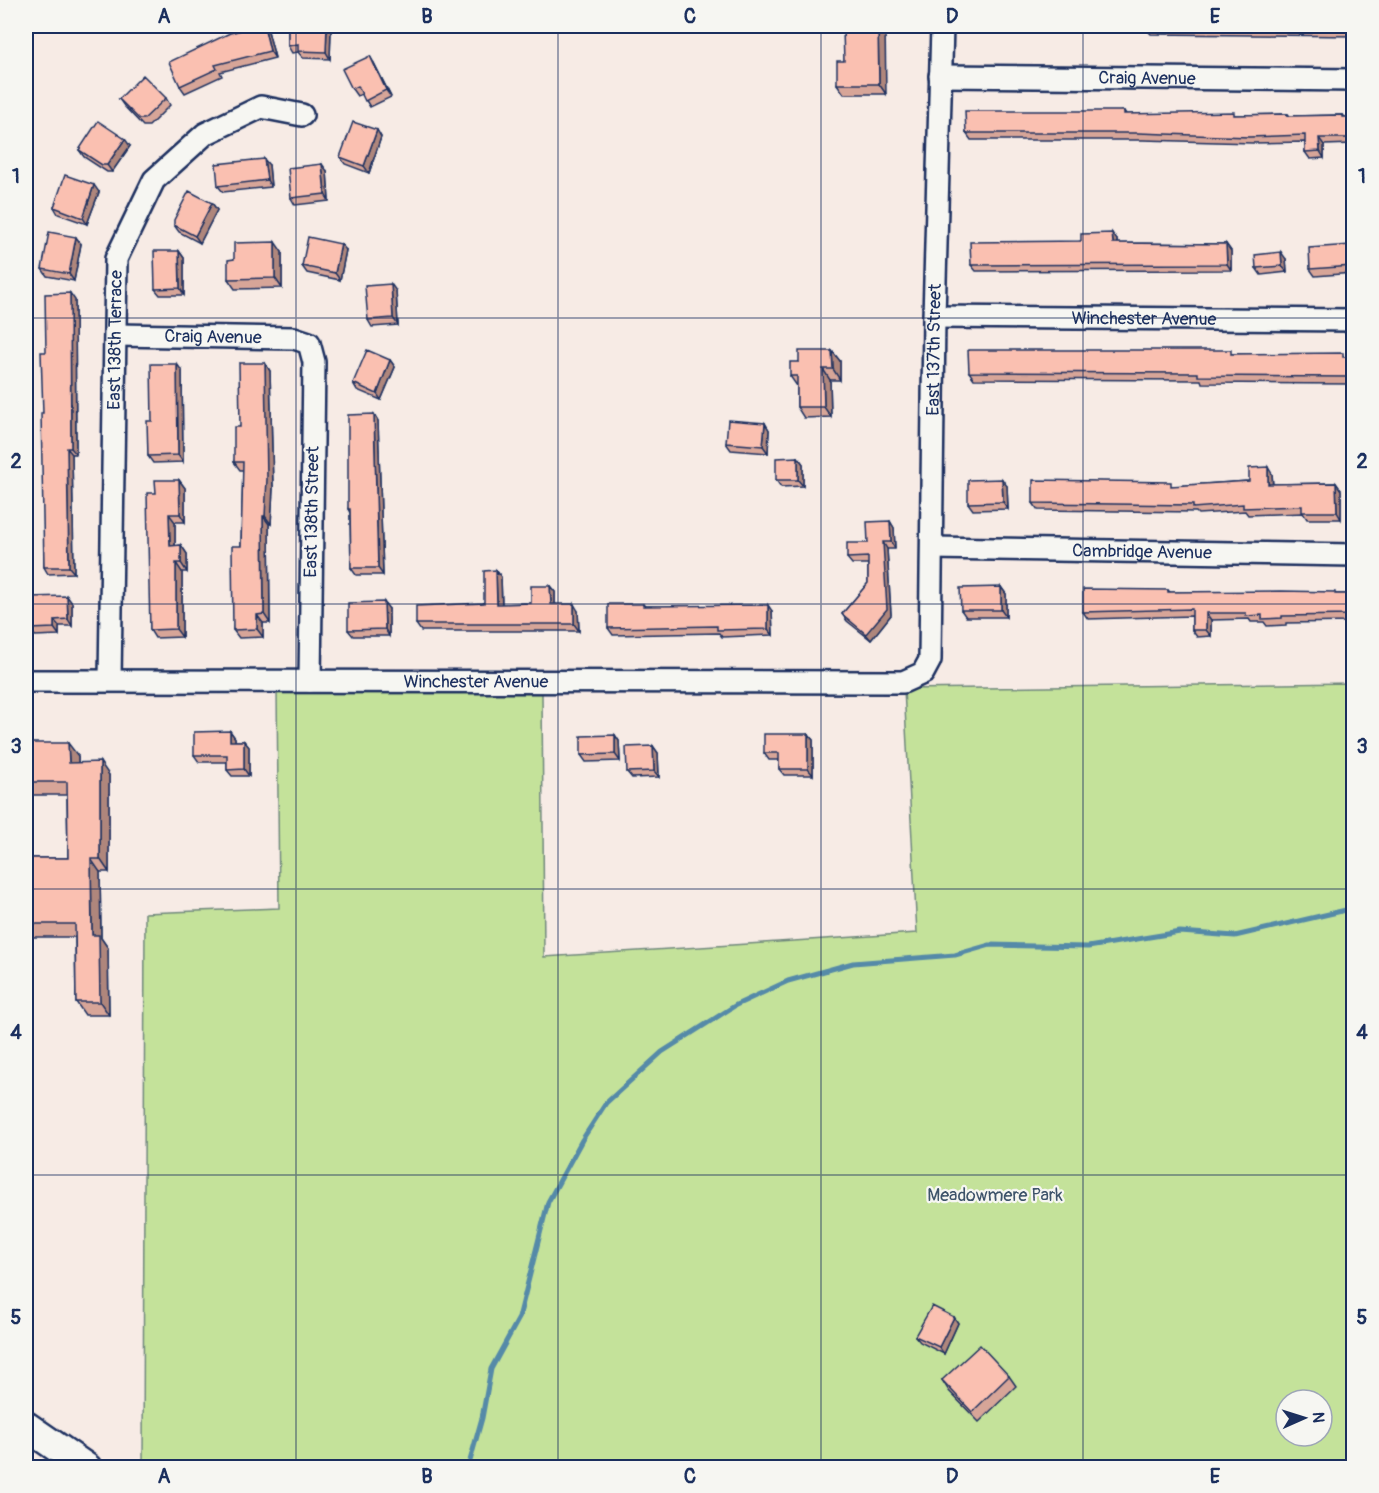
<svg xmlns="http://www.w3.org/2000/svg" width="1379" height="1493" viewBox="0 0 1379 1493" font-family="Pangolin,sans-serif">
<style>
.green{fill:#c4e29a;stroke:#70887c;stroke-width:1.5;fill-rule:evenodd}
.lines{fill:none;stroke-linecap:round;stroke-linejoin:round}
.stream{stroke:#548aa8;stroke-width:5}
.street-casing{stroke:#1b2f5e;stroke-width:26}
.secondary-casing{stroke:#1b2f5e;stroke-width:33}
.street{stroke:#f6f6f2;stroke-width:21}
.secondary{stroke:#f6f6f2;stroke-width:28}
.wall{fill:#d7a598;stroke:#1b2f5e;stroke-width:1.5}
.shaded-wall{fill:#af867c;stroke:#1b2f5e;stroke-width:1.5}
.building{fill:#fac0b1;stroke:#1b2f5e;stroke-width:1.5}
.grid{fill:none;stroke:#1b2f5e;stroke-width:1.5;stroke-opacity:0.55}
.labels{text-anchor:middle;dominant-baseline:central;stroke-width:4.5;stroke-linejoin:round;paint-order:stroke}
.street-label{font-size:18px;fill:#1b2f5e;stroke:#f6f6f2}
.park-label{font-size:18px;fill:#3d536a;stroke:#f6f6f2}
.neatline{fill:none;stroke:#1b2f5e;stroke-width:2}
.grid-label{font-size:20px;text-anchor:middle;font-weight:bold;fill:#1b2f5e}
</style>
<rect width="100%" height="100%" fill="#f7ebe5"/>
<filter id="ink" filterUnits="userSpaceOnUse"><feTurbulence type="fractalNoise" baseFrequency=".0167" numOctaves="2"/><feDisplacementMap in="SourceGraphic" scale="12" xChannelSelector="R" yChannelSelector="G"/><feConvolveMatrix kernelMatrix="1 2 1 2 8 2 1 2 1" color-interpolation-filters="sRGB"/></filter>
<g filter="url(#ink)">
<path class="green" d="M1353,683V1467L143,1468L145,913L279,908L277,686L542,693L544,957L917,933L904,689ZM1286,1400H1322V1436H1286Z"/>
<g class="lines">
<path class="stream" d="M468,1468L482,1418L491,1369L519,1318L548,1202L582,1140L606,1103L662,1052L736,1005L788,981L853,963L955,955L990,945L1088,947L1180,932L1235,936L1346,910L1354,905"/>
<defs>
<g id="street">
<path id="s1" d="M940,76L1354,80"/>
<path id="s2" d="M934,317L1354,320"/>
<path id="s3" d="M117,335L294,338L309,343L314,362L310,681"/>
<path id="s4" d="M932,548L1354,555"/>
<path id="s5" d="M110,680L116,259L154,180L205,134L261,107L302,115"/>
<path id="s6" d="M26,681L903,682L923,673L930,660L934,317L942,26"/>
</g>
<path id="secondary" d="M26,1426L87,1468"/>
</defs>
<use href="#street" class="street-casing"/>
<use href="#secondary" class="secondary-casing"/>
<use href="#street" class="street"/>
<use href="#secondary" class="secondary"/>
</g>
<path class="wall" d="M258,26H264L268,31L275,58L220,72L222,76L185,93L180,86Z
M288,26H329L331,29L330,59L303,58L298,52L292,53L288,46Z
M968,26H1353V36L1151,34L1148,31L973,32Z
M848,30L886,94H844L837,84L844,61Z
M374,63L391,97L370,107L362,94L357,96L352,89Z
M166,98L170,105L149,126H143L124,106L119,99Z
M1124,111L1126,114L1236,115L1288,114L1290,116L1343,115L1345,117H1353V144L1324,145V158L1310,159L1305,152V142L1253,143L1143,140H971L966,133Z
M377,130L381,137L369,173L345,164L340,157Z
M130,146L112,172H107L84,157L79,150Z
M269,165L271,187L223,192L218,186Z
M327,171L329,201L295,205L291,198Z
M99,192L87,224L58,214L54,207Z
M212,203L217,210L200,243L179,232L174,225Z
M1117,240V243L1226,244L1231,251V270L976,271L971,265L1081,241Z
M81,244L74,281L47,276L42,269Z
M1351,245L1353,248V273L1315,276L1310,269Z
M346,250L340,280L307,273L302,266Z
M179,251L184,258V295H160L155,289Z
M282,252V288L235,289L228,279L234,259Z
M1286,259L1287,272L1261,275L1256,268Z
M396,291L398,325L372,327L368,320Z
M75,300L76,454H72L74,573L48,574L44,567L43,413Z
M832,351L840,361V380H830L831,417L804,418L797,407V386L790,376L799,362Z
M1233,354L1353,357V384L1202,383L1201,380L974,379L969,372Z
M390,360L395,367L381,400L357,390L353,383Z
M265,363L270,371L273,488L271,524H269L270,623H263V637L239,638L233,630L241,546L243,470H240L234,462L240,427Z
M182,371L183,462L153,463L148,456L152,421Z
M374,414L378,421L383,575H356L351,568L350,513L348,509Z
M765,423L769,430L768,453L731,450L726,443Z
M798,457L803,464V486L781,487L776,480Z
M1272,474L1273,484L1336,483L1341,490V519H1307L1303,513L1248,515L1245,511L1198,514L1196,512L1038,510L1033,503L1174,486L1249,481Z
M179,480L185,488V522H175V546L181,545L187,554V572H182V637L155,638L150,630L156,493Z
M1007,486L1008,509L973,510L968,503Z
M890,521L894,528L895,549H887L891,615L871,640L847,621L842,614L868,583V564H852L847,558L868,543Z
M496,570L501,577L502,604L531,603L550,586L555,592V604L578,611L579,631H421L416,624L484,603Z
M1001,587L1006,594V617H966L961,610Z
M1168,590L1170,592L1353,594V622L1286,623V625L1267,626L1264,622H1251L1249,619L1211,620V636L1197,637L1192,630V616L1088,619L1083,612Z
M72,603V626H59V635L35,636L30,629Z
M643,604L645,606L772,611L773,635L722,637L719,633L613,635L608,628Z
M389,609V636H353L348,630Z
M230,731L235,738V741H244L249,747V776H232L227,770V762H199L194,755Z
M808,734L813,740V775H784L779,769V760H769L764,753Z
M615,735L619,741L620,761L586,762L581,755Z
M26,743L78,756V763L109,775V872H100L101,938L108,948L109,1015H85L76,1002L75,937H30L26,931V858H68L67,795H26Z
M653,746L658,753L659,777L632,778L627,772Z
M954,1317L958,1323L944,1354L920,1342L915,1336Z
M1009,1376L1016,1386L979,1422L949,1391L942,1380Z"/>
<path class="shaded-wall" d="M264,26L268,31L275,58L270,51Z
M327,26H329L331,29L330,59L326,52Z
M878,26H885L886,94L879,84Z
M370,56L374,63L391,97L386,90Z
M377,130L381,137L369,173L364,166Z
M1319,138L1324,145V158L1320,151Z
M125,139L130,146L112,172L107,165Z
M264,159L269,165L271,187L267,180Z
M322,164L327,171L329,201L325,194Z
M94,185L99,192L87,224L83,218Z
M212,203L217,210L200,243L195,236Z
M1112,233L1117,240V250L1113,243Z
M76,237L81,244L74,281L69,274Z
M275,242L282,252V288L275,278Z
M341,244L346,250L340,280L335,273Z
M1226,244L1231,251V270L1227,264Z
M179,251L184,258V295L180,288Z
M1281,252L1286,259L1287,272L1282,266Z
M391,284L396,291L398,325L393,318Z
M70,293L75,300L76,454L71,448Z
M832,351L840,361V380L833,369Z
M390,360L395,367L381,400L377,394Z
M265,363L270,371L273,488L271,524L265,516Z
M177,364L182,371L183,462L178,455Z
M823,369L830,380L831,417L824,407Z
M374,414L378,421L383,575L378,568Z
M765,423L769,430L768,453L763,446Z
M67,448L72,454L74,573L69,567Z
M798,457L803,464V486L798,480Z
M1268,467L1272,474L1273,491L1268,484Z
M1002,479L1007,486L1008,509L1003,502Z
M179,480L185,488V522L180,514Z
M1336,483L1341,490V519L1337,512Z
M169,514L175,522V554L170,546Z
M263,516L269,524L270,623L264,614Z
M890,521L894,528L895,549L891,542Z
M883,542L887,549L891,615L871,640L866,634Z
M181,545L187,554V572L181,563Z
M176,563L182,572V637L176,629Z
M496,570L501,577L502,610L497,604Z
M550,586L555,592V611L551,604Z
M1001,587L1006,594V617L1001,610Z
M67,596L72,603V626L68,619Z
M384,602L389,609V636L385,629Z
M574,604L578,611L579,631L574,624Z
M768,605L772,611L773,635L768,629Z
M1206,613L1211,620V636L1206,630Z
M257,615L263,623V637L257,629Z
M54,620L59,626V635L54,628Z
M230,731L235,738V747L230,741Z
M808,734L813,740V775L808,769Z
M615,735L619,741L620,761L615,754Z
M244,741L249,747V776L244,769Z
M68,743L78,756V776L69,763Z
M653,746L658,753L659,777L654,771Z
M100,762L109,775V872L100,859Z
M91,859L100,872L101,938L108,948L109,1015L100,1002L92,935Z
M954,1317L958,1323L944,1354L939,1347Z"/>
<path class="building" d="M258,26H264L270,51L215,65L217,69L180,86L169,62L230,33Z
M288,26H327L326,52L298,51V44L288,46Z
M848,26H878L879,84H837V61H844L843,30H848Z
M1145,26H1353V27Z
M370,56L386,90L365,101L358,86L352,89L342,69Z
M143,75L166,98L144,119H139L119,99Z
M965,111H1124V114L1234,112V115L1288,114V116L1343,115V117H1353V138H1319L1320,151L1305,152V135L1249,137L1138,133H966Z
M98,121L125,139L107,165H102L79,150Z
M353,122L377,130L364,166L340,157Z
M264,159L267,180L218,186L216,164Z
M322,164L325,194L291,198L288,168Z
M65,175L94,185L83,218L54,207Z
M189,191L212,203L195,236L174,225V220Z
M49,232L76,237L69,274L42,269Z
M1112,233L1113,243L1226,244L1227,264L971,265L970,242L1081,241V234Z
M308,237L341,244L335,273L302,266Z
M275,242V278L228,279V260L234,259V243Z
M1351,245V248H1353V266L1310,269L1309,248Z
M154,251H179L180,288L155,289Z
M1281,252L1282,266L1256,268L1255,255Z
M391,284L393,318L368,320L365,286Z
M70,293L71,448H67L69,567H44L41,413H43L41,352H46L45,294Z
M367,350L390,360L377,394L353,383Z
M968,350H1231V354L1343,353V357H1353V377L1198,376V373L969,372Z
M799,351H832L833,369H823L824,407H797V376H790V362H799Z
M239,363H265L267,479L265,516H263L264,614L257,615V629L233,630L232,546H241L243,462H234V427H240Z
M151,364H177L178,455L148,456L147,421H152Z
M374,414L378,568H351L350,509H348V415Z
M728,420L765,423L763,446L726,443Z
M798,457V480H776V458Z
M1268,467V484L1336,483L1337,512H1302V506L1243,508V504L1193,508V505L1033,503V480L1171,482V486L1249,481V468Z
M1002,479L1003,502L968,503V480Z
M155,480H179L180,514H169L170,546L181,545V563H176V629L150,630L147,493H156Z
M890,521L891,542H883L887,609L866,634L842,614L868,583V557L847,558V543H868L867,522Z
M496,570L497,604L531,603V586H550L551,604H574V624H416V606L484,603V571Z
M1001,587V610H961L960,588Z
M1083,589L1168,590V592L1281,591L1335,592V594H1353V615L1282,616V618L1262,619V615L1246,616V613H1206V630H1192V609L1083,612Z
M67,596L68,619L54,620V628L30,629L29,597Z
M384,602L385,629L348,630V603Z
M608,604H643V606L768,605V629L717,630V626L608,628Z
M230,731V741H244V769L227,770V755H194V732Z
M764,734H808V769H779V753H764Z
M615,735V754L581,755V736Z
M26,743H68L69,763L100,762V859H91L92,935H99L100,1002H76L75,924H26V858H68L67,782H26Z
M653,746L654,771L627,772L626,747Z
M932,1306L954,1317L939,1347L915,1336Z
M980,1345L1009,1376L972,1412L942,1380Z"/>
</g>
<path class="grid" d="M296,26V1468M558,26V1468M821,26V1468M1083,26V1468M26,318H1354M26,604H1354M26,889H1354M26,1175H1354"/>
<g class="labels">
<g class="street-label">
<text stroke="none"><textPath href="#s1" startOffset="207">Craig Avenue</textPath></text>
<text stroke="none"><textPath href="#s2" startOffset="210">Winchester Avenue</textPath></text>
<text stroke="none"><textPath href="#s3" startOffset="96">Craig Avenue</textPath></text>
<text stroke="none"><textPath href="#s5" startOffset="340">East 138th Terrace</textPath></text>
<text stroke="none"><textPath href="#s6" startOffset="1224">East 137th Street</textPath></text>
<text transform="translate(312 512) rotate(-89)">East 138th Street</text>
<text stroke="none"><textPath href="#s4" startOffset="210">Cambridge Avenue</textPath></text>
<text stroke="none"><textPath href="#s6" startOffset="450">Winchester Avenue</textPath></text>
</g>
<g class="park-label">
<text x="995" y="1195">Meadowmere Park</text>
</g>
</g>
<rect width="1379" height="1493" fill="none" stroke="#f6f6f2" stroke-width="66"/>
<g transform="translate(1304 1418) rotate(87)"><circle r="28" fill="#f6f6f2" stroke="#9ea6b7" stroke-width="1.5"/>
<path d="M0-4.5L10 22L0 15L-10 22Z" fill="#1b2f5e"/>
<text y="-9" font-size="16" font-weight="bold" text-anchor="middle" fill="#1b2f5e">N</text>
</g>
<rect x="33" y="33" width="1313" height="1427" class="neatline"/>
<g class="grid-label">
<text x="164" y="23">A</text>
<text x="427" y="23">B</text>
<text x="690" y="23">C</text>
<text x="952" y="23">D</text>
<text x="1215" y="23">E</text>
<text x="16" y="183">1</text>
<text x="1362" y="183">1</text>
<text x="16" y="468">2</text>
<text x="1362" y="468">2</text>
<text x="16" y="753">3</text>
<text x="1362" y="753">3</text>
<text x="16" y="1039">4</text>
<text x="1362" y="1039">4</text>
<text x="16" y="1324">5</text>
<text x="1362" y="1324">5</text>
<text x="164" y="1483">A</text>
<text x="427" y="1483">B</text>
<text x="690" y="1483">C</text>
<text x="952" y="1483">D</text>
<text x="1215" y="1483">E</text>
</g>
</svg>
